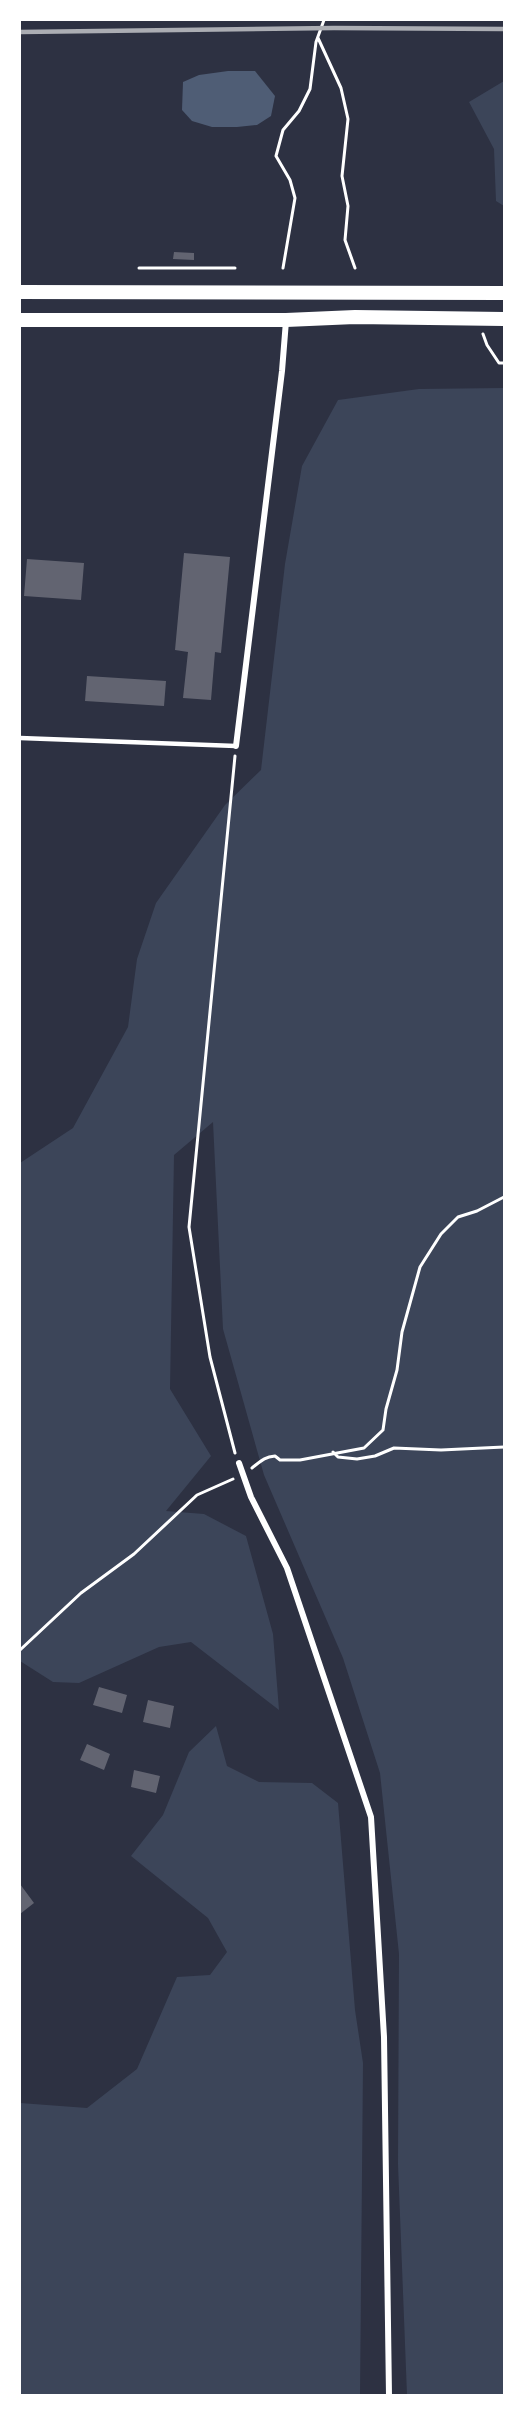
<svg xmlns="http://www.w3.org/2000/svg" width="524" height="2415" viewBox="0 0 524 2415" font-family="Commissioner,sans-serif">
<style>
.green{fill:#3c4559}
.water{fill:#4f5d75}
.building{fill:#626471}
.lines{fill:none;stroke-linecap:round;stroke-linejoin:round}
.path{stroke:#fff;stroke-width:3}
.service{stroke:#fff;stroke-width:4.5}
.minor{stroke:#fff;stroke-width:6}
.primary{stroke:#fff;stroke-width:14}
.rail{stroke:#abadb3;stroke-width:4.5}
</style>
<rect width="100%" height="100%" fill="#2d3142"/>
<path class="green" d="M504,81V206L496,201L494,149L469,102Z
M504,388V2395H407L398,2164L399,1954L380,1773L343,1658L264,1475L223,1329L213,1122L174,1155L170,1389L211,1456L166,1511L204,1514L246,1536L273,1634L279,1710L191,1642L159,1647L79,1683L53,1682L20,1661V1163L73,1128L128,1027L137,959L156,903L225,805L261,770L285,564L302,466L338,400L419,389Z
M216,1726L227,1766L259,1782L312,1783L338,1803L355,2010L363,2063L360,2395H20V2103L87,2108L137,2069L177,1977L210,1975L227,1952L208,1918L131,1856L163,1815L189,1752Z"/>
<path class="water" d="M228,71H255L275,96L271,116L257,125L237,127H212L192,121L182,110L183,82L199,75Z"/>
<path class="building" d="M174,252L194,253V260L173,259Z
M184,553L230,557L221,653L215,652L211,700L183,698L188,652L175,650Z
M27,559L84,563L81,600L24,596Z
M87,676L166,681L164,706L85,701Z
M99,1687L127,1695L122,1713L93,1705Z
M148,1700L174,1706L170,1728L143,1722Z
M87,1744L110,1754L104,1770L80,1760Z
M134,1770L160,1776L156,1793L131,1787Z
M20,1884L34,1903L20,1914Z"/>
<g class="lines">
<path class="path" d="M318,38L341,88L348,119L342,176L348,206L345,240L355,268
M139,268H235
M283,268L295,198L290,180L276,156L283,130L299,111L310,89L316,42L324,20
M483,334L487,345L499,363H504
M235,756L189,1227L210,1357L235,1453
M333,1452L338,1457L357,1459L375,1456L394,1448L441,1450L504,1447
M252,1468C261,1461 264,1457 275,1456L280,1460H300L364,1448L383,1430L386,1409L397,1370L402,1332L420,1267L441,1234L458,1217L477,1211L504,1197
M20,1650L81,1593L134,1554L197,1495L233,1479"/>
<path class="service" d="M20,738L236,746"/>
<path class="minor" d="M236,746L282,371L286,321
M239,1463L251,1497L287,1568L371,1817L384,2037L389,2396"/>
<path class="primary" d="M20,292L504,293
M20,320H286L355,317L504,319"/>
<path class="rail" d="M20,32L334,28L504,29"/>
</g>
<rect width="524" height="2415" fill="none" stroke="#ffffff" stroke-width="42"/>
</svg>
